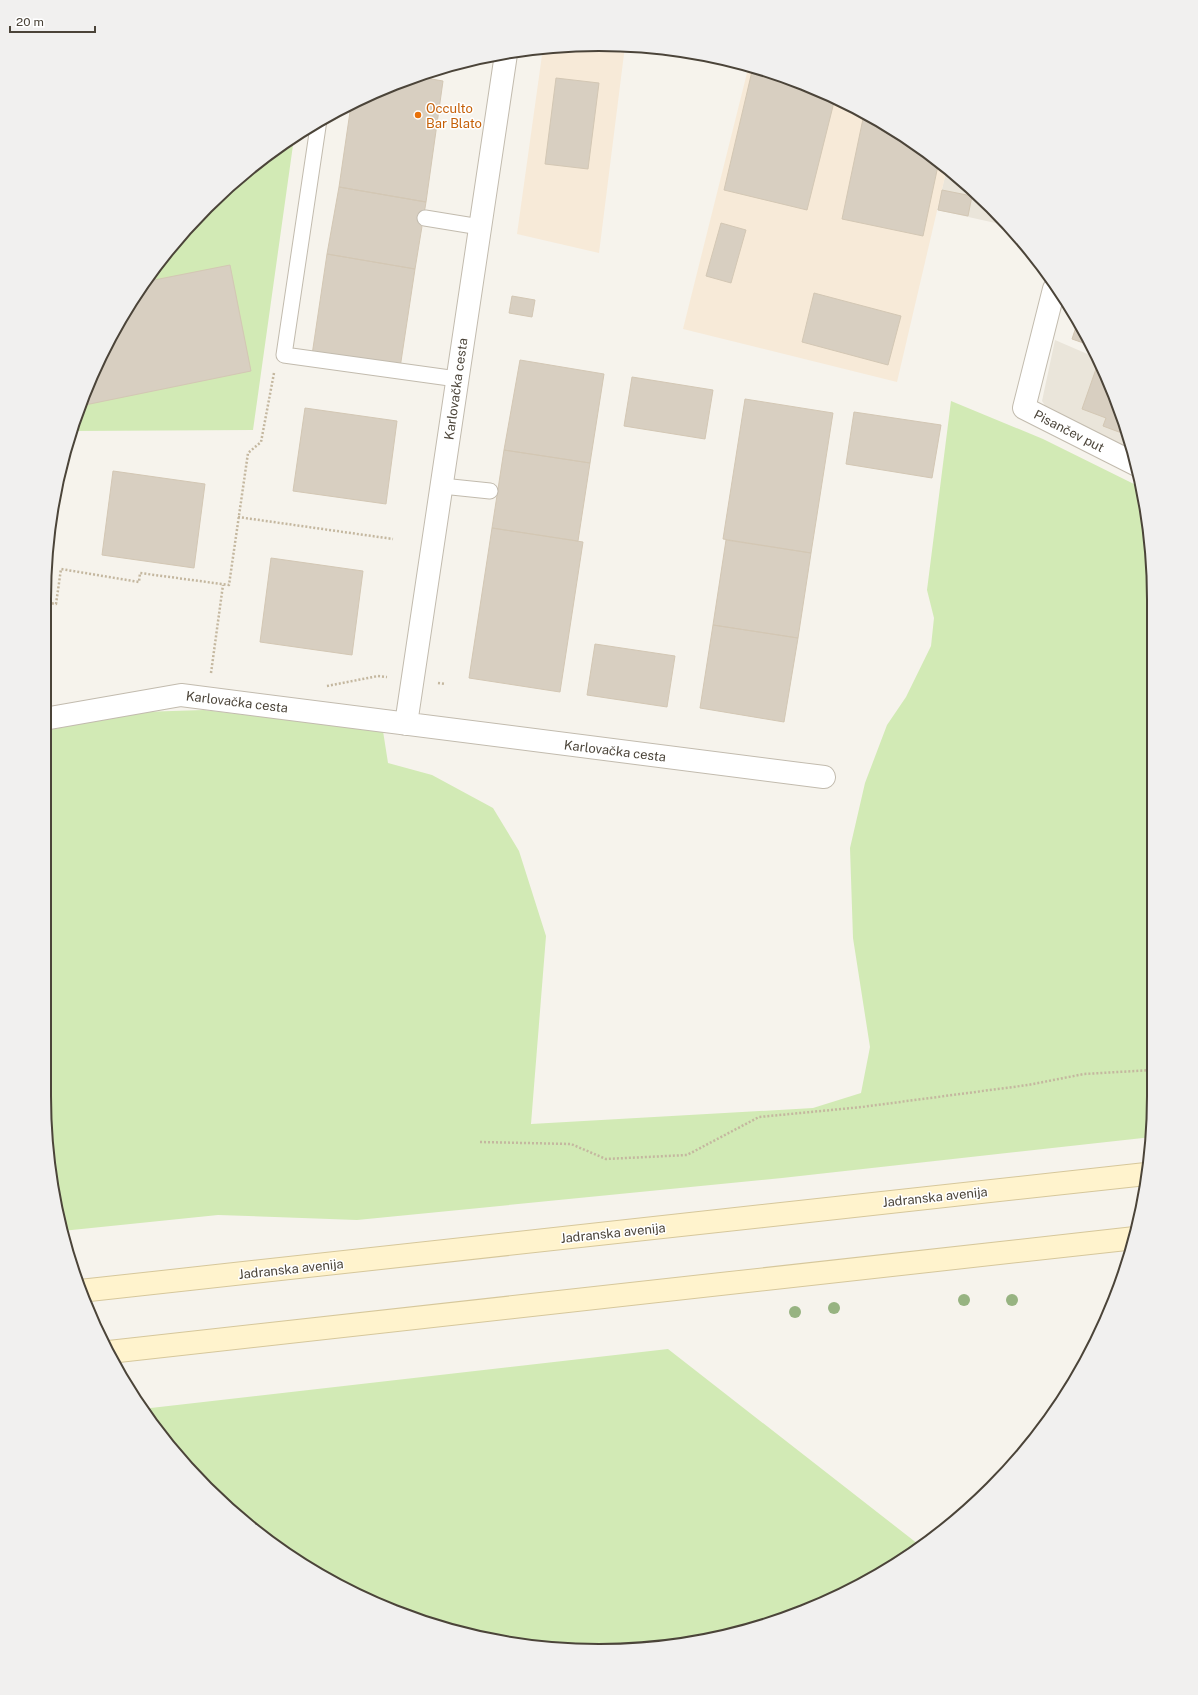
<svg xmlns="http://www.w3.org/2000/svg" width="1198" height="1695" viewBox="0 0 1198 1695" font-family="'Public Sans',sans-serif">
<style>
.residential{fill:#eae5da}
.commercial{fill:#f7ead8}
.green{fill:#d2eab5}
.building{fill:#d8cfc1;stroke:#d3c7b4}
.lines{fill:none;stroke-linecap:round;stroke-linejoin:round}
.lane-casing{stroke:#c2bbae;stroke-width:17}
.street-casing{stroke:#c2bbae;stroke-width:24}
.secondary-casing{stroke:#d6c79b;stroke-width:24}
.path{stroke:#c4b79f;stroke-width:2.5;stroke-dasharray:2 2;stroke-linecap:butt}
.lane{stroke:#fff;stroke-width:15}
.street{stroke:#fff;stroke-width:22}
.secondary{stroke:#fff3cd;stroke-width:22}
.tree{fill:#97b381}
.food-dot{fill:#e8710a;stroke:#fff;stroke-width:1.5}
.labels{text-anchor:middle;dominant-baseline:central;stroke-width:3;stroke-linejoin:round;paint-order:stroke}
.food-label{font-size:13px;fill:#c56008;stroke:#fff;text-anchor:start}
.street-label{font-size:13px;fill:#4b4439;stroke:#fff}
.rim{fill:none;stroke:#4b4439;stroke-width:2}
</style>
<rect width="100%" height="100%" fill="#f6f3ec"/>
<path class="residential" d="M947,168L1009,226L937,210Z
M1055,340L1099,359L1135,454L1048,410L1042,401Z"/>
<path class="commercial" d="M625,46L599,253L517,234L543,48Z
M749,65L844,101L937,159L947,168L897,382L683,329Z"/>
<path class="green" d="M294,138L253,430L73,431L86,387L118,322L159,261L233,182Z
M951,401L1043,439L1142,488L1149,526L1152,1137L782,1178L357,1220L218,1215L62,1231L44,1096V731L141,712L204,710L383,731L388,763L432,775L493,808L519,851L546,936L531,1124L813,1108L861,1093L870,1047L853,938L850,848L865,783L887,725L906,697L931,646L934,618L927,590Z
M668,1349L918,1544L844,1594L743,1632L672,1646H527L386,1609L291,1558L233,1513L142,1409Z"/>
<path class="building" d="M753,67L835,98L807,210L724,190Z
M415,76L443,81L426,202L339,187L351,105Z
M556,78L599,83L588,169L545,164Z
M864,114L939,161L923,236L842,219Z
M339,187L426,202L415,269L327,254Z
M942,190L972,196L968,216L938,210Z
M721,223L746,230L731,283L706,276Z
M327,254L415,269L400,368L312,355Z
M230,265L251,371L80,406L86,387L118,322L144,282Z
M814,293L901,316L888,365L802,342Z
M512,296L535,300L532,317L509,313Z
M1077,324L1092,346L1072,339Z
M520,360L604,374L590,463L504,450Z
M1096,369L1104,372L1127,435L1103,426L1106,418L1082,409Z
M632,377L713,390L705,439L624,426Z
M745,399L833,413L811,553L723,539Z
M305,408L397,421L386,504L293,491Z
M854,412L941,425L932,478L846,464Z
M504,450L590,463L578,541L492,528Z
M113,471L205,484L194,568L102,555Z
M492,528L583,542L560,692L469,678Z
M726,540L811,553L798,638L713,625Z
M271,558L363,571L352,655L260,642Z
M713,625L798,638L784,722L700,708Z
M595,644L675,656L667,707L587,695Z"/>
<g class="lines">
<defs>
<path id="lane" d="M319,120L284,355L457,379
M425,218L480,227
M442,486L490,491"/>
<path id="street" d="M1054,289L1024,408L1137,465
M44,719L181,695L824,777
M406,724L506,54"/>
<path id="secondary" d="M80,1291L1146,1174
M109,1352L1135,1238"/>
</defs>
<use href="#lane" class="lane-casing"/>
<use href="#street" class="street-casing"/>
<use href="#secondary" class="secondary-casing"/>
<path class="path" d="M238,517L393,539
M44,602L56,604L61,569L139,582L140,573L229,585L248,453L261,442L274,373
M211,673L223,585
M438,683L445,684
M327,686L378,676L387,677
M480,1142L571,1144L606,1159L687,1155L759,1117L862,1107L1028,1085L1084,1074L1152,1070"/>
<use href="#lane" class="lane"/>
<use href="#street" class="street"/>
<use href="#secondary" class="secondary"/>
</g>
<g class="tree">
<circle cx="964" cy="1300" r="6"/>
<circle cx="1012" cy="1300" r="6"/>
<circle cx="834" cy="1308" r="6"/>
<circle cx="795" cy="1312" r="6"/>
</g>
<circle class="food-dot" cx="418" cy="115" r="4"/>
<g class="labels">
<g class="food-label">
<text x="426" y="108">Occulto<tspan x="426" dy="15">Bar Blato</tspan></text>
</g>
<g class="street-label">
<text transform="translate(456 389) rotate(-82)">Karlovačka cesta</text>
<text transform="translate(1069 431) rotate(27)">Pisančev put</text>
<text transform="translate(237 702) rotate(7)">Karlovačka cesta</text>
<text transform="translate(615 751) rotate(7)">Karlovačka cesta</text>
<text transform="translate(935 1197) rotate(-6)">Jadranska avenija</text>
<text transform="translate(613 1233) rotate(-6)">Jadranska avenija</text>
<text transform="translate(291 1269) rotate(-6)">Jadranska avenija</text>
</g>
</g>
<path d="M0 0H1198V1695H0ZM599 51H599A548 548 0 0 1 1147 599V1096A548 548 0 0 1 599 1644H599A548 548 0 0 1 51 1096V599A548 548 0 0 1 599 51Z" fill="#f1f0ef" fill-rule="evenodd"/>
<path class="rim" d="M599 51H599A548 548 0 0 1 1147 599V1096A548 548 0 0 1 599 1644H599A548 548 0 0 1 51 1096V599A548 548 0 0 1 599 51Z"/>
<path d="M10 26v6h85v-6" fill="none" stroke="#4b4439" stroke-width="2"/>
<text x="16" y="26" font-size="12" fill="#4b4439" stroke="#ffffff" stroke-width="3" paint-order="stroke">20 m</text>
</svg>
